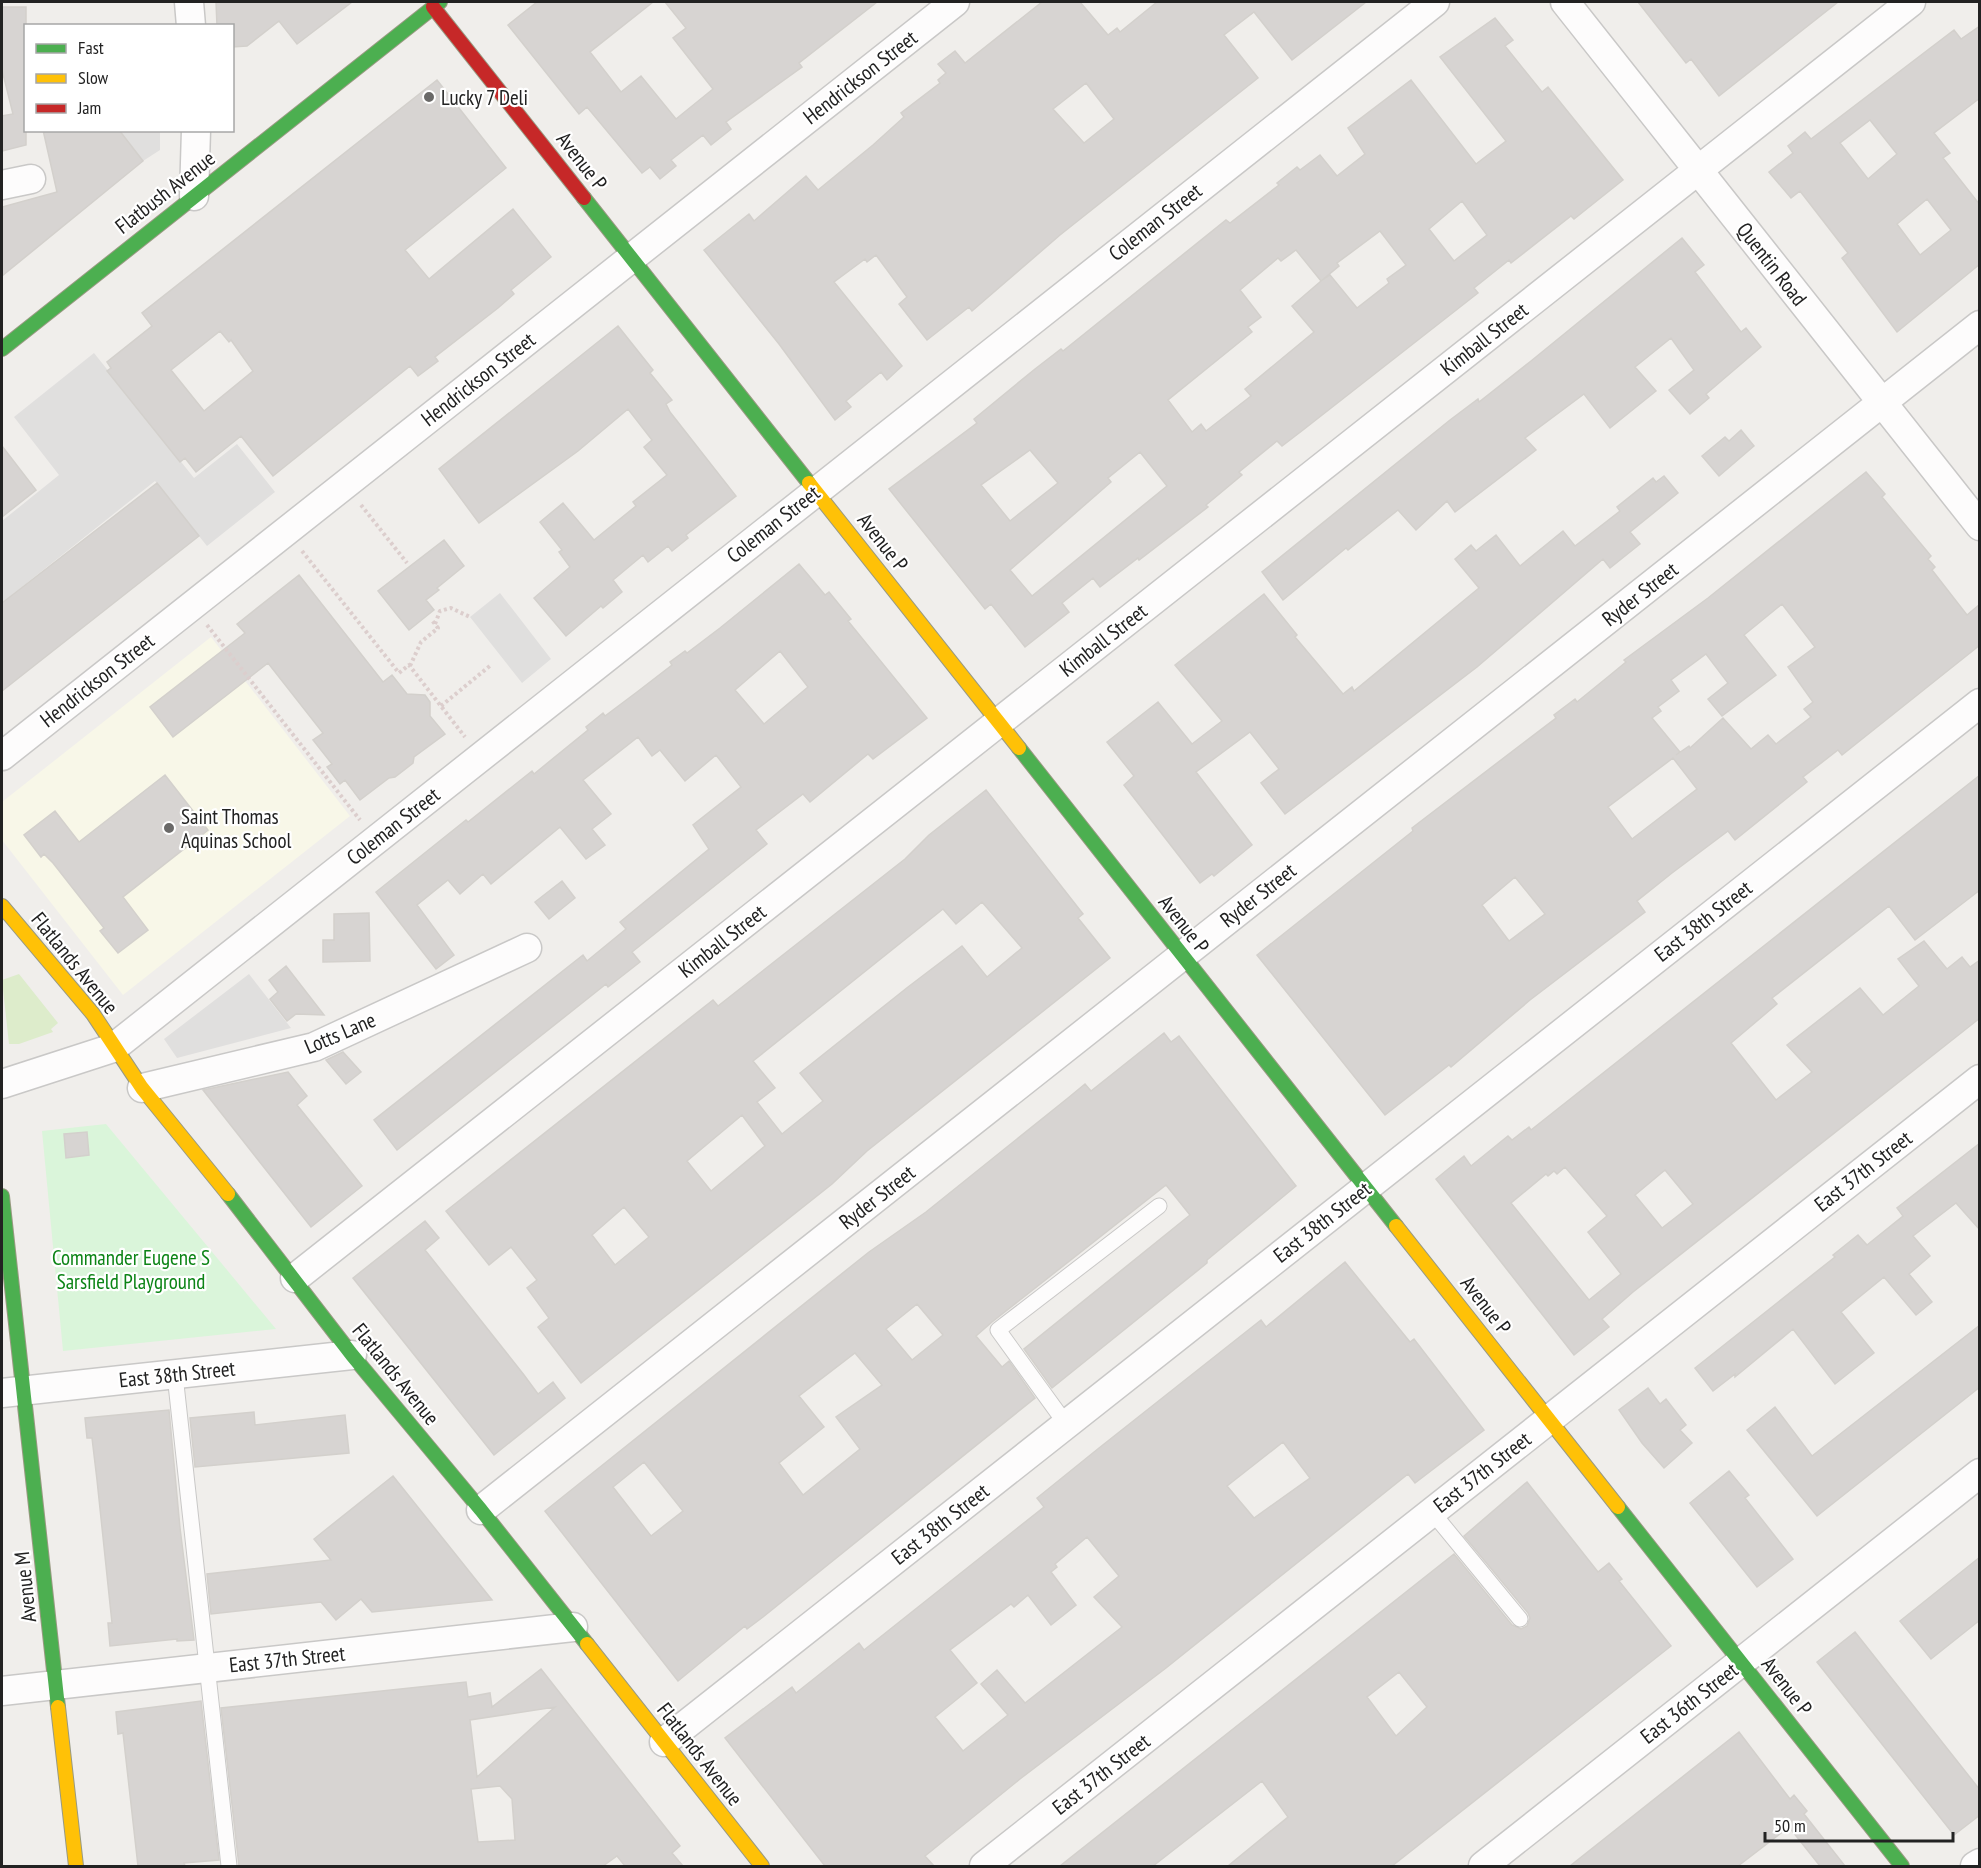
<svg xmlns="http://www.w3.org/2000/svg" width="1981" height="1868" viewBox="0 0 1981 1868" font-family="'PT Sans Narrow',sans-serif">
<style>
.education{fill:#f8f7e8}
.grass{fill:#ddeccb}
.park{fill:#daf5da}
.parking{fill:#e0dfde}
.building{fill:#d7d4d2;stroke:#d3d0cc;stroke-width:1.5;fill-rule:evenodd}
.lines{fill:none;stroke-linecap:round;stroke-linejoin:round}
.lane-casing{stroke:#c9c8c7;stroke-width:17}
.street-casing{stroke:#c9c8c7;stroke-width:31}
.fast-casing{stroke:#999a82;stroke-width:16}
.slow-casing{stroke:#999a82;stroke-width:16}
.jam-casing{stroke:#999a82;stroke-width:16}
.path{stroke:#dccecd;stroke-width:4;stroke-dasharray:3 3;stroke-linecap:butt}
.lane{stroke:#fdfcfc;stroke-width:15}
.street{stroke:#fdfcfc;stroke-width:28}
.fast{stroke:#4caf50;stroke-width:14}
.slow{stroke:#ffc107;stroke-width:14}
.jam{stroke:#c62828;stroke-width:14}
.poi-dot{fill:#6a6968;stroke:#fff;stroke-width:2}
.labels{text-anchor:middle;dominant-baseline:central;stroke-width:4.5;stroke-linejoin:round;paint-order:stroke}
.street-label{font-size:21px;fill:#222;stroke:#fff}
.poi-label{font-size:21px;fill:#222;stroke:#fff;text-anchor:start}
.park-label{font-size:21px;fill:#0c8416;stroke:#fff}
</style>
<rect width="100%" height="100%" fill="#f0eeeb"/>
<path class="education" d="M211,637L350,816L123,995L2,840V802Z"/>
<path class="grass" d="M19,974L58,1023L51,1029L53,1032L19,1044H9L2,980Z"/>
<path class="park" d="M106,1124L276,1329L63,1351L42,1131Z"/>
<path class="parking" d="M119,131H160V150L143,161Z
M94,353L194,478L237,444L275,492L207,546L155,481L3,602L4,638L2,635V521L59,475L14,417Z
M500,593L551,659L522,683L470,617Z
M249,974L291,1028L177,1058L164,1039Z"/>
<path class="building" d="M216,2H352L297,44L279,21L247,46L232,47V26H217Z
M537,2H653L590,52L621,92L641,76L676,119L713,89L673,38L686,28L665,2H877L799,63L802,67L726,122L731,129L711,145L703,135L671,160L676,166L660,179L650,167L642,173L587,107L579,114L508,25Z
M1042,2H1080L1108,35L1117,28L1120,32L1157,2H1366L1292,60L1254,12L1224,35L1258,78L1060,235L972,311L969,307L927,340L899,304L907,297L876,255L867,262L865,259L834,282L902,366L887,380L881,372L846,401L851,407L835,420L779,344L704,250L749,214L754,221L806,176L818,190L873,145L904,117L901,113L940,83L938,80L946,73L938,64L955,51L965,63ZM1086,83L1114,119L1084,143L1053,109Z
M1638,2H1838L1719,96L1691,59L1686,63Z
M2,7H26V145L2,151V116L13,114L2,70Z
M1495,18L1513,40L1505,46L1542,92L1548,87L1623,180L1574,219L1571,216L1511,263L1509,260L1474,288L1478,293L1303,430L1282,446L1277,441L1239,472L1242,475L1206,505L1208,507L1139,560L1138,558L1100,587L1093,578L1062,603L1069,612L1025,647L991,604L985,609L889,489L977,423L974,419L1035,369L1061,349L1063,351L1226,220L1230,223L1279,185L1277,183L1297,167L1300,170L1320,155L1337,176L1365,154L1348,128L1411,80L1476,164L1506,141L1440,57ZM1462,201L1487,235L1454,261L1429,229ZM1380,231L1406,265L1387,279L1389,283L1357,308L1330,275L1321,281L1292,306L1314,332L1245,389L1251,396L1206,431L1201,424L1192,432L1168,400L1252,332L1248,327L1261,317L1240,290L1278,258L1281,261L1296,250L1321,281L1339,266L1337,263ZM1030,450L1058,483L1010,521L981,485ZM1140,452L1167,486L1032,596L1010,570L1111,482L1108,478Z
M1980,26V98L1934,133L1950,153L1943,158L1980,205V264L1897,332L1842,258L1848,253L1800,191L1791,198L1769,172L1793,153L1788,146L1805,132L1811,139L1954,30L1961,39ZM1870,120L1897,154L1868,179L1840,143ZM1927,199L1951,230L1920,255L1897,224Z
M437,80L506,168L405,250L429,279L513,209L551,257L511,290L514,294L498,308L435,357L438,361L418,376L410,366L273,476L241,436L196,472L185,458L180,462L107,371L111,368L107,362L152,326L142,313ZM220,331L229,342L231,340L253,371L204,411L171,370Z
M43,130H119L143,161L2,276V207L57,192Z
M1682,238L1704,265L1695,272L1741,332L1746,328L1761,347L1706,394L1709,398L1690,414L1669,390L1694,370L1671,338L1635,367L1656,391L1610,428L1584,394L1525,438L1536,450L1455,512L1447,501L1416,530L1398,510L1348,550L1346,548L1283,600L1262,572L1450,420L1478,399L1479,402L1531,361Z
M618,326L653,370L650,373L672,400L666,404L670,412L736,496L686,535L688,538L672,551L668,546L648,562L643,555L613,580L622,592L603,608L601,606L566,636L534,598L570,567L559,552L562,550L540,522L563,503L594,540L636,506L633,502L667,475L644,447L652,440L628,409L578,451L479,523L439,469Z
M1741,430L1754,446L1719,476L1702,456L1725,437L1729,441Z
M2,446L36,490L2,517Z
M1866,472L1885,494L1882,497L1931,556L1928,559L1935,567L1932,570L1967,615L1980,604V645L1842,755L1838,750L1803,777L1807,782L1735,840L1728,831L1672,873L1637,901L1645,912L1530,1000L1451,1067L1449,1065L1385,1115L1257,955L1413,831L1412,828L1556,718L1554,715L1575,699L1577,702L1609,676L1626,662L1624,660L1708,598ZM1782,604L1815,647L1788,667L1813,702L1804,709L1811,717L1776,744L1768,735L1751,749L1723,718L1690,748L1689,746L1676,755L1680,752L1652,718L1661,711L1658,707L1679,691L1671,680L1706,654L1728,683L1708,699L1722,716L1776,675L1744,635ZM1673,758L1697,789L1632,839L1608,807ZM1515,877L1545,914L1509,941L1482,905Z
M1664,476L1678,493L1630,532L1640,544L1610,568L1603,559L1477,667L1285,814L1261,783L1279,769L1250,732L1196,772L1252,845L1214,876L1212,874L1200,883L1124,785L1134,776L1107,742L1158,702L1192,744L1222,721L1175,665L1264,594L1297,635L1295,637L1343,694L1352,687L1354,691L1479,588L1455,559L1471,545L1476,551L1496,535L1520,566L1563,531L1575,546L1620,511L1617,507L1653,478L1656,482Z
M157,483L199,536L2,691V603Z
M444,540L464,566L437,588L439,590L426,600L434,610L409,630L378,591Z
M799,564L825,595L829,592L851,619L848,621L927,718L873,759L868,754L810,802L803,794L756,830L767,844L632,952L640,962L608,987L606,984L397,1150L374,1120L583,955L587,961L626,929L620,922L709,849L693,825L741,787L716,755L685,781L660,750L652,756L638,737L583,780L611,814L592,829L605,845L586,859L560,827L491,884L483,874L460,894L448,880L417,905L454,955L436,969L376,892L466,820L468,822L532,771L534,774L588,730L586,727L603,713L605,716L637,692L672,665L670,662L685,651L687,653L720,628ZM780,651L808,687L764,724L735,690Z
M299,575L383,682L392,675L407,694L425,695L430,702V716L445,734L414,757L413,763L395,777L389,778L360,800L345,780L340,784L327,767L332,764L313,740L323,733L268,663L173,737L150,707L245,633L237,624Z
M165,775L208,830L123,897L148,930L118,953L100,931L104,928L53,863L44,854L41,857L24,835L55,811L79,842Z
M1980,775V890L1915,940L1889,906L1772,998L1777,1004L1731,1043L1776,1100L1812,1072L1787,1045L1860,988L1883,1015L1919,986L1898,959L1924,941L1947,969L1962,957L1970,967L1980,960V1018L1633,1292L1602,1319L1609,1327L1574,1355L1436,1179L1464,1156L1471,1166L1508,1136L1512,1140L1529,1127L1531,1130ZM1565,1167L1607,1216L1588,1232L1621,1274L1589,1300L1511,1203L1546,1174L1548,1176L1554,1171L1557,1174ZM1665,1170L1693,1204L1662,1228L1635,1195Z
M986,790L1083,914L1078,918L1110,958L867,1151L832,1184L581,1383L538,1327L549,1318L527,1288L537,1280L511,1247L489,1265L446,1211L713,1000L718,1006L905,859L929,835ZM982,902L1022,948L987,977L962,946L908,987L800,1073L823,1101L782,1134L757,1102L775,1088L753,1061L943,909L956,924ZM742,1115L765,1146L711,1191L687,1161ZM624,1207L649,1237L615,1265L592,1235Z
M562,881L575,898L549,919L535,902Z
M369,913L370,961L323,962V940H334V914Z
M286,966L324,1015L296,1014L287,1021L270,999L278,992L269,980Z
M1164,1033L1171,1042L1179,1036L1296,1186L1207,1260V1263L1052,1388L1024,1349L1190,1215L1166,1185L992,1322L976,1336L1002,1367L1009,1361L1035,1398L763,1617L747,1629L745,1626L678,1681L545,1511L869,1252L926,1212L1068,1098L1085,1084L1091,1091ZM917,1304L943,1335L912,1360L886,1329ZM855,1353L882,1385L836,1417L860,1449L803,1495L779,1463L824,1427L799,1396ZM644,1462L683,1511L651,1536L613,1487Z
M343,1052L361,1072L346,1084L326,1060Z
M288,1072L307,1096L297,1105L362,1186L311,1227L203,1090Z
M87,1132L89,1155L66,1158L64,1134Z
M1980,1143V1230L1956,1203L1913,1236L1930,1256L1909,1274L1932,1302L1916,1315L1884,1277L1841,1312L1874,1353L1835,1384L1793,1329L1735,1377V1374L1713,1391L1695,1368L1835,1257L1833,1255L1858,1235L1867,1245L1903,1216L1897,1208Z
M425,1221L439,1238L425,1250L524,1375L538,1394L553,1382L565,1398L494,1455L353,1278Z
M1345,1262L1410,1342L1414,1339L1484,1430L1415,1483L1408,1474L1166,1668L1020,1779L925,1856L934,1866H825L725,1738L792,1687L796,1693L859,1643L864,1650L1044,1507L1037,1498L1099,1448L1261,1320L1266,1327ZM1283,1442L1310,1478L1254,1518L1227,1486ZM1087,1537L1119,1576L1094,1597L1122,1627L1025,1703L997,1670L981,1684L1008,1715L963,1751L935,1717L977,1683L950,1650L1011,1604L1014,1607L1028,1595L1051,1625L1076,1605L1051,1572L1057,1567L1055,1564Z
M1980,1325V1387L1817,1516L1747,1430L1775,1407L1812,1456Z
M1648,1388L1660,1404L1666,1399L1686,1425L1680,1430L1692,1443L1664,1468L1642,1443L1619,1410Z
M169,1410L180,1528L194,1640L177,1641V1639L110,1646L108,1623H112L97,1480L92,1438H87L85,1418Z
M254,1412L255,1425L345,1415L349,1453L195,1467L190,1418Z
M1729,1471L1749,1495L1745,1498L1793,1559L1757,1587L1690,1503Z
M393,1476L492,1600L372,1612L361,1599L336,1620L321,1602L211,1614L207,1574L331,1560L314,1539Z
M1527,1482L1598,1572L1609,1563L1622,1579L1619,1581L1671,1646L1392,1866H1228L1288,1817L1262,1781L1153,1866H1060L1454,1554L1512,1625L1521,1629L1527,1626L1530,1618L1528,1613L1464,1536ZM1399,1672L1427,1707L1396,1736L1367,1697Z
M1980,1557V1620L1931,1659L1900,1621Z
M1855,1632L1980,1790V1815L1954,1835L1817,1662Z
M541,1669L680,1846L672,1853L683,1866H625L617,1856L603,1866H239L221,1708L466,1682L468,1697L490,1693L492,1707ZM555,1707L477,1777L470,1720ZM500,1786L512,1799L515,1840L478,1842L471,1789Z
M201,1701L219,1860L184,1863L185,1866H138L123,1733L118,1734L116,1712Z
M1739,1732L1790,1799L1794,1795L1807,1811L1804,1814L1845,1866H1820L1789,1827L1738,1866H1570Z"/>
<g class="lines">
<defs>
<path id="lane" d="M175,1375L229,1866
M1066,1424L998,1330L1159,1206
M1432,1512L1520,1619"/>
<path id="street" d="M189,2L191,26
M1565,2L1980,526
M2,185L31,179
M194,196L196,130
M2,756L955,2
M2,1084L113,1048L1435,2
M142,1088L314,1047L527,948
M295,1278L1911,2
M2,1393L352,1355
M481,1510L1980,325
M2,1691L573,1627
M664,1742L1980,703
M984,1866L1980,1079
M1483,1866L1980,1473
M1975,1866L1980,1863"/>
<path id="fast" d="M584,198L809,483
M2,349L440,2
M1019,748L1396,1226
M228,1194L352,1355L481,1510L587,1644
M2,1196L58,1707
M1618,1507L1902,1866"/>
<path id="slow" d="M809,483L1019,748
M2,906L93,1014L142,1088L228,1194
M1396,1226L1618,1507
M587,1644L762,1866
M58,1707L76,1866"/>
<path id="jam" d="M433,7L584,198"/>
</defs>
<use href="#lane" class="lane-casing"/>
<use href="#street" class="street-casing"/>
<use href="#fast" class="fast-casing"/>
<use href="#slow" class="slow-casing"/>
<use href="#jam" class="jam-casing"/>
<path class="path" d="M361,505L407,563
M302,551L399,673L409,665L465,737
M435,624L440,611L451,608L470,617
M207,625L360,820
M410,666L421,642L438,628L431,619
M441,706L491,665"/>
<use href="#lane" class="lane"/>
<use href="#street" class="street"/>
<use href="#fast" class="fast"/>
<use href="#slow" class="slow"/>
<use href="#jam" class="jam"/>
</g>
<g class="poi-dot">
<circle cx="429" cy="97" r="6"/>
<circle cx="169" cy="828" r="6"/>
</g>
<g class="labels">
<g class="street-label">
<text transform="translate(860 77) rotate(-38)">Hendrickson Street</text>
<text transform="translate(582 161) rotate(52)">Avenue P</text>
<text transform="translate(165 192) rotate(-38)">Flatbush Avenue</text>
<text transform="translate(1155 222) rotate(-38)">Coleman Street</text>
<text transform="translate(1772 264) rotate(52)">Quentin Road</text>
<text transform="translate(1484 339) rotate(-38)">Kimball Street</text>
<text transform="translate(478 379) rotate(-38)">Hendrickson Street</text>
<text transform="translate(773 524) rotate(-38)">Coleman Street</text>
<text transform="translate(883 542) rotate(52)">Avenue P</text>
<text transform="translate(1640 594) rotate(-38)">Ryder Street</text>
<text transform="translate(1103 640) rotate(-38)">Kimball Street</text>
<text transform="translate(97 680) rotate(-38)">Hendrickson Street</text>
<text transform="translate(393 826) rotate(-38)">Coleman Street</text>
<text transform="translate(1258 895) rotate(-38)">Ryder Street</text>
<text transform="translate(1703 921) rotate(-38)">East 38th Street</text>
<text transform="translate(1184 924) rotate(52)">Avenue P</text>
<text transform="translate(722 941) rotate(-38)">Kimball Street</text>
<text transform="translate(75 963) rotate(51)">Flatlands Avenue</text>
<text transform="translate(340 1033) rotate(-23)">Lotts Lane</text>
<text transform="translate(1863 1171) rotate(-38)">East 37th Street</text>
<text transform="translate(877 1197) rotate(-38)">Ryder Street</text>
<text transform="translate(1322 1222) rotate(-38)">East 38th Street</text>
<text transform="translate(1486 1305) rotate(52)">Avenue P</text>
<text transform="translate(177 1374) rotate(-6)">East 38th Street</text>
<text transform="translate(396 1374) rotate(51)">Flatlands Avenue</text>
<text transform="translate(1482 1472) rotate(-38)">East 37th Street</text>
<text transform="translate(940 1524) rotate(-38)">East 38th Street</text>
<text transform="translate(25 1587) rotate(-96)">Avenue M</text>
<text transform="translate(287 1659) rotate(-6)">East 37th Street</text>
<text transform="translate(1787 1686) rotate(52)">Avenue P</text>
<text transform="translate(1689 1703) rotate(-38)">East 36th Street</text>
<text transform="translate(700 1754) rotate(52)">Flatlands Avenue</text>
<text transform="translate(1101 1774) rotate(-38)">East 37th Street</text>
</g>
<g class="poi-label">
<text x="441" y="97">Lucky 7 Deli</text>
<text x="181" y="816">Saint Thomas<tspan x="181" dy="24">Aquinas School</tspan></text>
</g>
<g class="park-label">
<text x="131" y="1257">Commander Eugene S<tspan x="131" dy="24">Sarsfield Playground</tspan></text>
</g>
</g>
<rect width="1981" height="1868" fill="none" stroke="#222222" stroke-width="6"/>
<rect x="24" y="24" width="210" height="108" fill="#ffffff" stroke="#a7a7a7" stroke-width="1.5"/>
<rect x="36" y="44" width="30" height="9" fill="#4caf50" stroke="#a7a7a7" stroke-width="1.5"/>
<text x="78" y="54" font-size="18" fill="#222222">Fast</text>
<rect x="36" y="74" width="30" height="9" fill="#ffc107" stroke="#a7a7a7" stroke-width="1.5"/>
<text x="78" y="84" font-size="18" fill="#222222">Slow</text>
<rect x="36" y="104" width="30" height="9" fill="#c62828" stroke="#a7a7a7" stroke-width="1.5"/>
<text x="78" y="114" font-size="18" fill="#222222">Jam</text>
<path d="M1765 1832v9h188v-9" fill="none" stroke="#222222" stroke-width="3"/>
<text x="1774" y="1832" font-size="18" fill="#222222" stroke="#ffffff" stroke-width="4.5" paint-order="stroke">50 m</text>
</svg>
